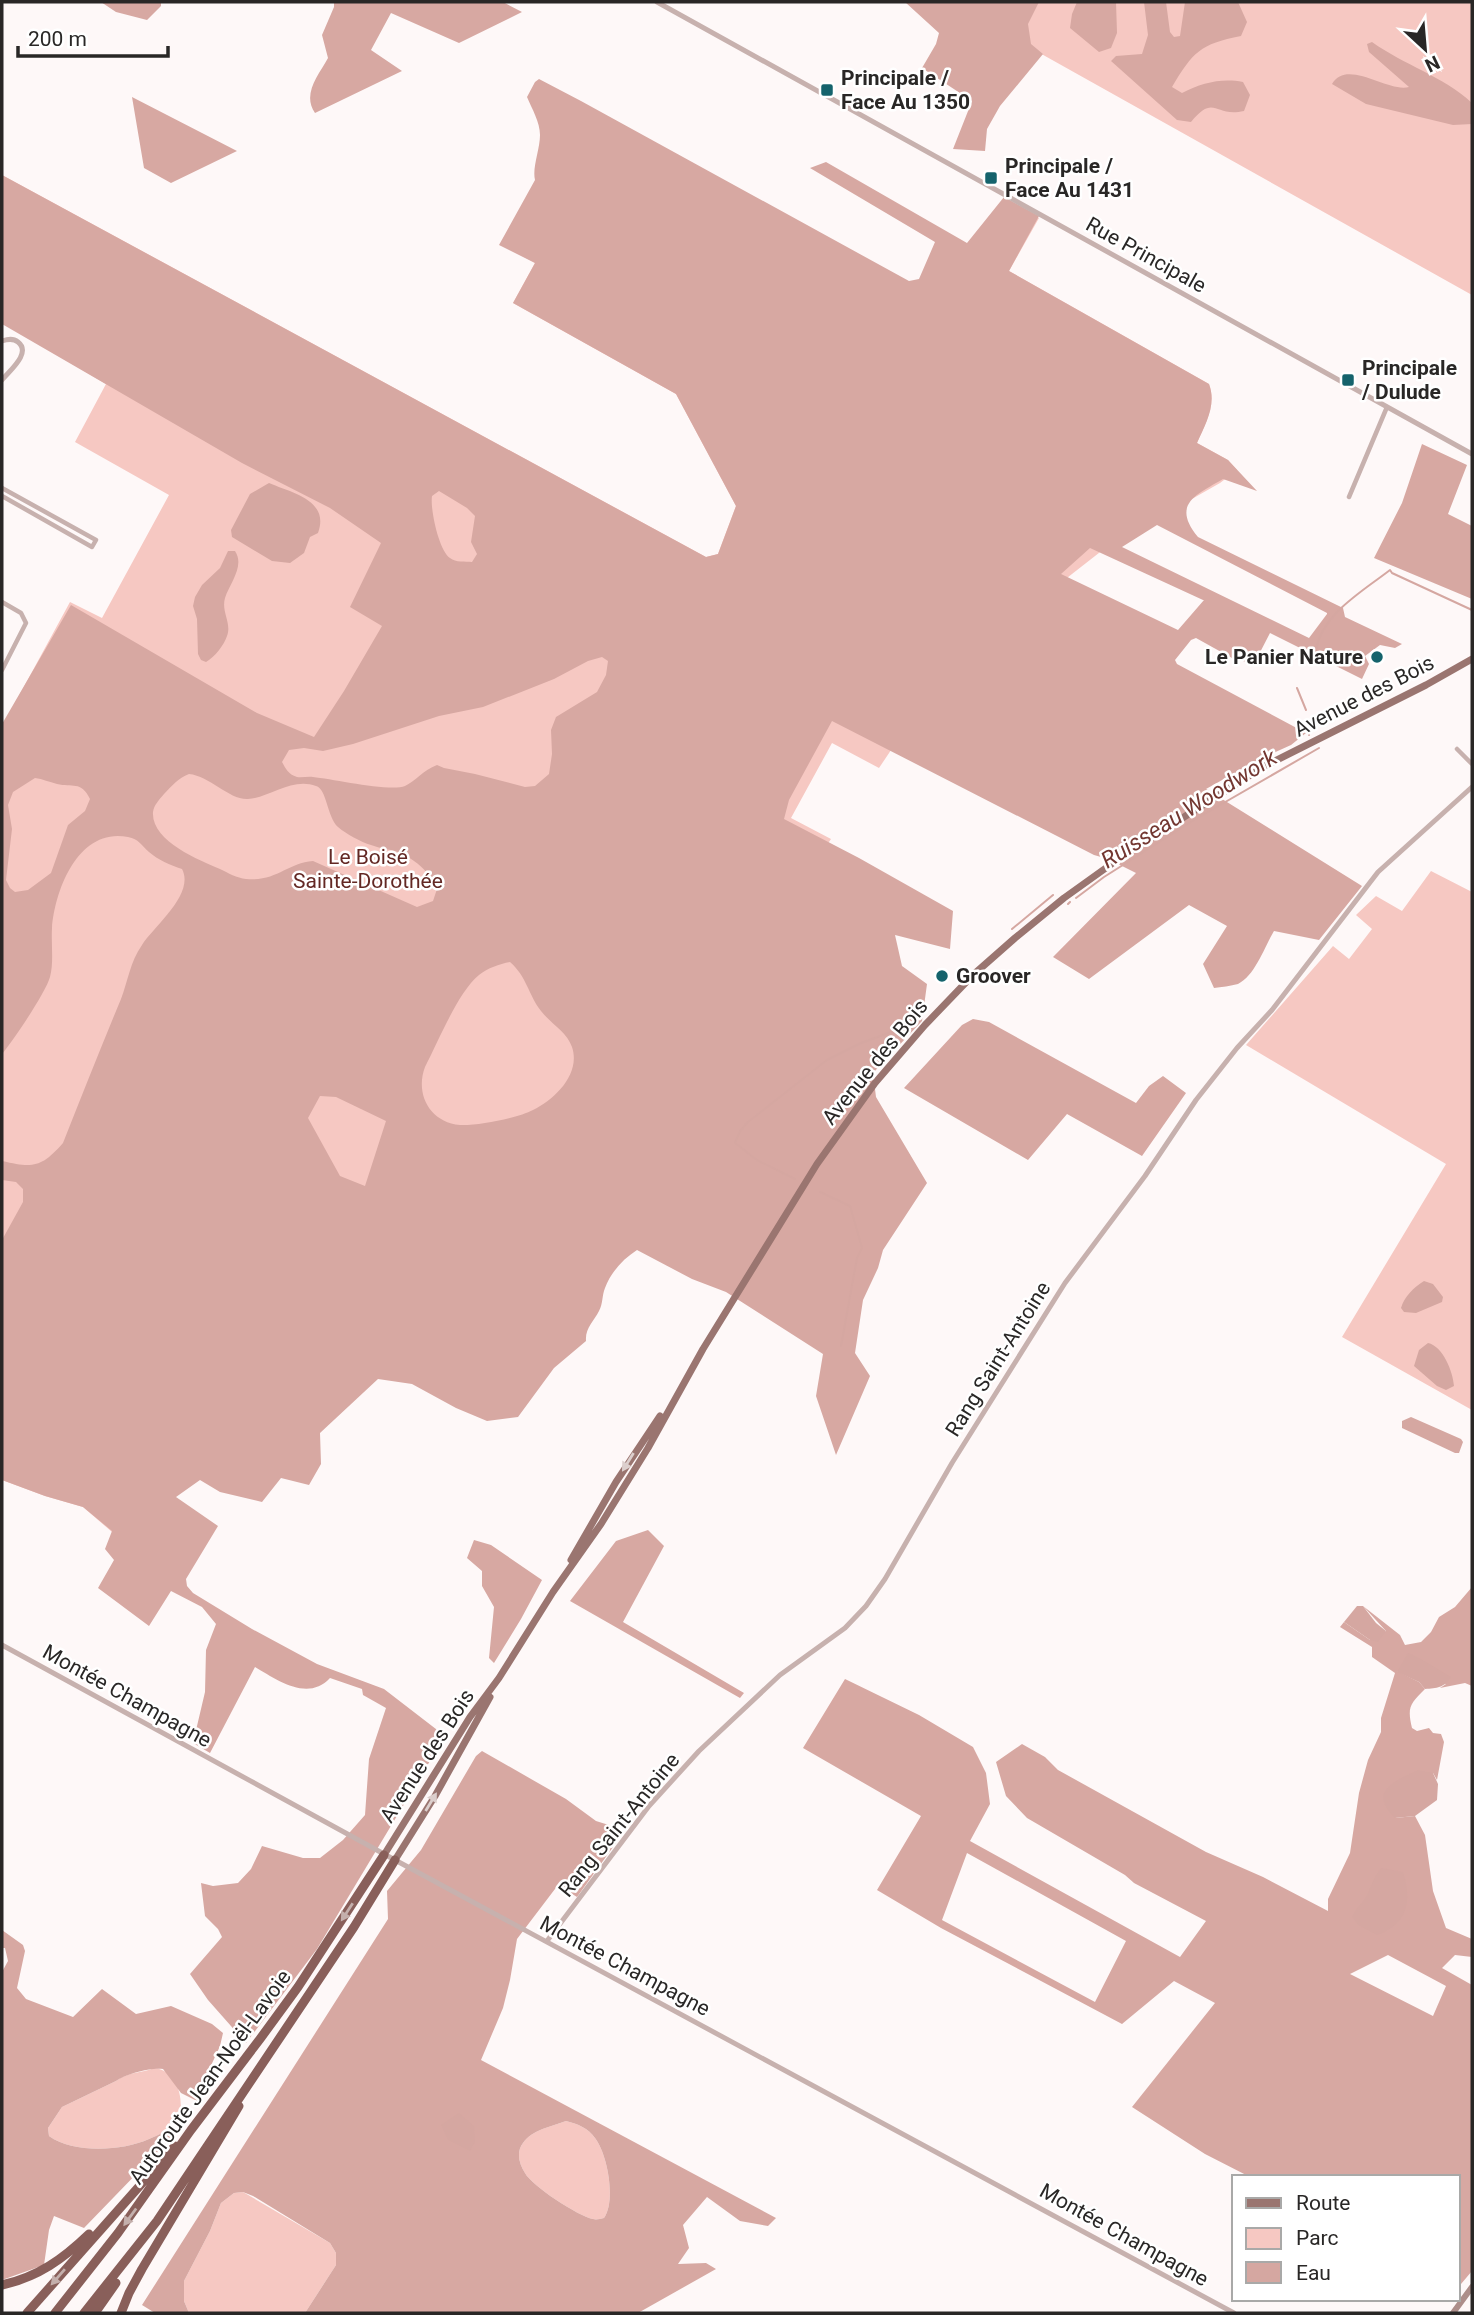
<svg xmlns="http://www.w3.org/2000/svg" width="1474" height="2315" viewBox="0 0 1474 2315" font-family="Roboto,sans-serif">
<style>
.green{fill:#f6c8c2}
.forest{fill:#d7a8a2;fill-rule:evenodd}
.water{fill:#d5a7a1}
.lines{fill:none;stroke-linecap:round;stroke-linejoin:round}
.stream{stroke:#d5a7a1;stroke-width:2}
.minor{stroke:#c7b1ae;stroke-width:4.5}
.tertiary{stroke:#c7b1ae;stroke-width:5}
.secondary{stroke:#ad8e8a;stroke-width:6}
.primary{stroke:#9a7570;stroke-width:7}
.motorway{stroke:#895f5a;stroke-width:9}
.oneway{fill:#dccfcd}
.oneway2{fill:#c4afac}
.poi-dot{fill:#15636c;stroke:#fff;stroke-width:2.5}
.labels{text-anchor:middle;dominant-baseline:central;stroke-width:5;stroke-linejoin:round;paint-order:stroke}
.poi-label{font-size:21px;font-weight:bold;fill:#292726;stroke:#fff;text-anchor:start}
.street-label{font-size:21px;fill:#292726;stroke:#fff}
.park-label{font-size:21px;fill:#632824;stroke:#fff}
.water-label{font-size:23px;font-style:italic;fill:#733731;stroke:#fff}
</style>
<rect width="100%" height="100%" fill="#fef8f8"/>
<path class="green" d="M1024,2H1472V295L1011,37Z
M2,175L706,557L718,554L736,506L676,394L513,303L535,263L500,244L939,299L1004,198L1039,218L1009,271L1209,384C1217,405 1205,424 1197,443L1228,460L1237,470L1220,483L1104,549L940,677L879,768L832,743L791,818L831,839L579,1212L112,1532L83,1507L45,1496L2,1480V727L70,602L102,618L169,495L75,442L106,384L5,324Z
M1431,871L1472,892V1410L1342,1337L1446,1164L1246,1045L1333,946L1349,959L1372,929L1356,915L1376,896L1402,911Z
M154,2068C180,2071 185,2103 178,2124C169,2129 159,2135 149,2139C122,2151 74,2154 49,2136L48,2128L62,2107L116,2081C127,2072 142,2073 154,2068Z
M566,2121C578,2124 588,2128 595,2138C608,2155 616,2201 604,2218C600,2219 596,2220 593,2219C578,2216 532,2186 525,2173C519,2164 516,2152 523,2143C533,2129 551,2127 566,2121Z
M243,2192L330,2243L336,2253V2265L305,2313H189L184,2301V2281L210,2231L221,2203L234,2193Z"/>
<path class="forest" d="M101,2H161V6L147,20L116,12Z
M334,2H503L522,12L459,43L391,13L371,50L402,71L315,113C302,94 318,76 328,58L322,35L334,7Z
M905,2H1039L1028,24L1031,44L1043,54L1000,106L987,129L985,151L953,149L972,101L922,68L936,44L939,33Z
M1077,2H1116L1117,33L1111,48L1099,52L1070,28L1072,14Z
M1144,2H1166L1170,32L1174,37L1180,36L1185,2H1238L1247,22L1241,36C1200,44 1193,52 1172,87L1182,93C1202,83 1221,78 1243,82L1250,95L1244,111C1214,118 1215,93 1191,122L1177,120L1111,61L1116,56L1142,54L1148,35Z
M1372,42C1404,65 1443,76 1472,103V124L1453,125L1366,104L1332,84C1347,58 1388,93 1409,87L1369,52L1367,44Z
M539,79L581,101L909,281L919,279L935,242L810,168L826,162L967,243L1004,197L1039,216L1009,271L1209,384C1217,405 1205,425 1197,443L1228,460L1257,491L1223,479C1196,495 1171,504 1198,537L1343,608L1345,617L1402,644L1395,648L1380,645L1365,656L1369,664L1362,679L1270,633L1254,664L1232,658L1196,638L1191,640L1175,660L1177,664L1306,733L1291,745L1260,759L1206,789L1362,886L1319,940L1274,931C1265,946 1255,976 1238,984C1231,986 1221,987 1214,988L1203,964L1227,926L1189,905L1089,979L1053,957L1136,873L1108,859L1094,855L832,721L789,800L784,819L859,858L953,911L950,949L895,935L902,966L927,984L922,1021L873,1073L876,1097L927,1183L883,1250L878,1268L863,1300L855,1353L870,1376L836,1455L816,1396L823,1354L726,1292L692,1279L637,1250C623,1259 611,1272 605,1288C602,1295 603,1304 599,1311C594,1321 585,1328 586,1341L554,1368L518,1417L487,1421L456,1408L412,1384L378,1379L320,1433L321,1464L309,1485L281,1478L262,1502L220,1492L200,1480L176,1497L218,1526L186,1579L187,1586L193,1593L252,1629L317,1664L384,1689L445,1736L317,1949L246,2043L208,2000L190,1974L222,1937L218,1929L205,1916L201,1883L213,1886L238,1883L251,1869L262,1846L303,1858H320L343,1840L365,1815L369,1759L386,1708L363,1695L362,1689L330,1678C308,1702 277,1680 255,1667L210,1753L193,1743L205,1692L206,1650L216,1624L202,1607L171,1591L149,1626L98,1588L114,1560L105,1549L112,1531L83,1507L45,1496L2,1480V1240L23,1202V1189L16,1182L2,1180V1161C33,1168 41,1168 63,1143C82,1095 101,1047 121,999C128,981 130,962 142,945C155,925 195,894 182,869C170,865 158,860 149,852C141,845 139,839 128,837C79,827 55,889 52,928C51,944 54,962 50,977C46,992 13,1041 2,1054V724L71,605L257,713L314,737L344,691L382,626L350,607L381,543L330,508L242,463L2,324V175L706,557L718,554L736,506L676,394L513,303L535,263L499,245L535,180C532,168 540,149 540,135C540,122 532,109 527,97L535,82ZM439,491L467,508L475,516L471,542L477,554L472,562C465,561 456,563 450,558C439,551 430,509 432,496ZM1157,525L1327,613V614L1309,638L1122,547ZM1090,548L1203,600H1204L1178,630L1061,574ZM602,657L608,661L606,675L597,692L556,717L551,730L552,754L549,774L535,786L525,787L475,774L444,768L437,765C423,770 416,781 405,786C390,792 333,779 313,777C308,776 302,778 297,777C288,774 286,769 282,762L289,750L304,748L323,751L353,744L439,716L483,707L554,679L588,661ZM189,774C210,776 229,800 248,799C269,798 292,777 316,786C327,789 327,817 338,827C346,834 361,842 371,845C381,849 393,849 402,854C418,861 428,873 438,886L433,901L417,907L313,861C287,863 276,882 246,879C237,878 228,873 220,869C199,860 151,841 153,812C154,805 159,800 164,794C172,786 178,778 189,774ZM35,778C43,779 49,782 57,784C72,788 81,780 90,799L85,811L68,825L51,873L28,890L15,892L10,888L6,880L12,829L8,805L13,792ZM510,962C527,977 528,994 541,1011C550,1023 567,1032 572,1047C581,1074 555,1099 533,1110C518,1118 477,1126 460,1125C429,1122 415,1093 425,1067C438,1042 458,992 479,975C488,968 499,964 510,962ZM320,1096L336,1097L386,1121L365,1186L340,1176L308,1118Z
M132,97L237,151L171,183L144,168Z
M1422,444L1467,465L1448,514L1472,526V599L1374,558L1402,503Z
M228,551H235C245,566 230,583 225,598C221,612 232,623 227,636C224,645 215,657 206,662L201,660L198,654L197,619L193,606L195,597L202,585L220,568Z
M973,1019L989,1022L1136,1103L1149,1086L1163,1076L1186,1093L1142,1156L1067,1114L1028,1160L904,1088L962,1025Z
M648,1530L664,1546L623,1622L744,1693L740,1698L570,1601L616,1541Z
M474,1540L491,1545L542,1580L521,1619L494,1663L489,1658L494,1607L482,1586V1571L467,1558Z
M1472,1587V1686L1465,1683L1440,1688L1446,1684L1397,1671L1419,1682L1425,1689C1410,1704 1407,1707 1412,1728L1417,1731L1429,1728L1433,1733L1441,1734L1444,1742L1437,1780L1433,1773L1395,1818L1415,1816L1425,1835L1433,1891L1446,1928L1472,1939V1957L1455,1955L1442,1968L1472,1985V2271L1461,2284L1458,2283V2177H1250L1205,2154L1132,2107L1215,2003L1174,1981L1122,2024L941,1928L877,1890L921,1816L803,1748L845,1679L919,1715L973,1747L986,1773L990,1804L970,1841L1180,1957L1206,1921L1134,1883L1125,1875L1027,1818L1006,1796L996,1762L1022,1744L1045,1757L1058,1770L1206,1852L1263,1877L1328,1911V1899L1350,1853L1359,1793L1368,1760L1381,1732V1718L1395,1673L1372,1657V1647L1340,1627L1344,1622L1370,1640L1386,1631L1363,1606L1400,1635L1405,1645L1421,1642L1431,1632L1439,1617L1455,1607ZM967,1853L1126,1941L1095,2002L942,1920ZM1388,1955L1446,1986L1433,2016L1350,1974Z
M482,1751L566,1799L596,1821L612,1826L621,1836L577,1897L558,1885L517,1939L510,1980L503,2008L481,2060L776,2218L768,2226L740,2221L707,2197L683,2225L689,2248L678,2264L706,2263L716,2269L638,2313H305L336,2265V2253L330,2243L253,2196L243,2192L234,2193L221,2203L210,2231L184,2281V2301L189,2313H155L142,2305L388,1919L387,1891L421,1850L476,1756ZM566,2121C578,2124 588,2128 595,2138C608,2155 616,2201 604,2218C600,2219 596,2220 593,2219C578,2216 532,2186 525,2173C519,2164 516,2152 523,2143C533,2129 551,2127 566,2121Z
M2,1930L23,1945L25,1951L17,1988L26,1999L73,2017L102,1989L136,2014L171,2006L212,2024L223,2033L220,2046L208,2072L199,2102L181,2093L163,2069C152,2067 125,2074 116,2081L62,2107L48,2128L49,2136C74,2154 122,2151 149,2139C159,2135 169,2129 178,2124L174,2135L84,2228L54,2216L49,2230L44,2265L2,2280V1972L8,1961L5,1948H2Z"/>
<path class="water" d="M269,483C292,493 330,500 318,533L310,537L304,553L290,563L272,561L232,537L231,530L250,494Z
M1424,1281L1433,1284L1443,1297L1442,1302L1416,1313L1404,1312L1401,1308C1404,1297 1414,1287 1424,1281Z
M1428,1343C1443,1346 1453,1372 1454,1386L1446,1390L1437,1386L1414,1366L1419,1350Z
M1411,1417L1461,1439L1463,1442L1459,1453H1455L1402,1428V1421Z
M1357,1606H1363L1376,1623L1386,1631L1378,1642L1370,1640L1344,1622Z
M1408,1653L1421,1659L1451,1677C1444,1688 1437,1688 1425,1689L1419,1682L1397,1672Z
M1418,1770L1433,1773L1438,1784L1437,1800L1415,1816L1395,1818C1368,1791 1393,1782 1418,1770Z
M1381,1868L1403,1872C1412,1901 1408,1924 1377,1935L1358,1925L1352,1917C1356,1907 1364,1902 1368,1893C1372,1884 1374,1877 1381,1868Z
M459,2113L474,2126L475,2142L470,2151L448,2140L441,2125Z"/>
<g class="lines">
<path class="stream" d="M1316,650C1322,614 1363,591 1390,570L1392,573L1472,610
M1297,688L1306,710
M1308,725L1309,735
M1076,898L1104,877L1194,820L1319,748
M1068,904L1070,902
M1012,929L1053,895
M795,1179L757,1160L735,1143L740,1131L748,1122L827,1060L861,1043L913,1024
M820,1192L850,1206L862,1248L857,1258L841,1346"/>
<path class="minor" d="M2,488L96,540L92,547L2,496
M1349,497L1387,407
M2,602L21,613L26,623L2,670
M1457,749L1472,764"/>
<path class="tertiary" d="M657,2L1472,454
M2,341C8,339 13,338 18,342C32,353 9,371 2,380
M2,1645L395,1860L1234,2313
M547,1941L649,1806L699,1751L780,1675L845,1628L866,1606L885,1579L952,1463L1065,1283L1145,1176L1196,1100L1237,1048L1272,1010L1378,872L1472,787"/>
<path class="secondary" d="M1453,2313L1472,2287"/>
<path class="primary" d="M571,1560L616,1482L660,1416
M384,1855L470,1717L499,1678L553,1592L601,1524L648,1448L703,1349L817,1164L875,1083L925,1025L973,975L1015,938L1064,898L1124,855L1263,767L1426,685L1472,659
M395,1860L435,1796L490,1697"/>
<path class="motorway" d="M2,2285C38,2277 63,2259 89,2234
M27,2313L175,2146
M55,2313L118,2233L191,2130L260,2039L298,1987L384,1855
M84,2313L157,2221L354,1927L395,1860
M95,2313L116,2283
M121,2313L129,2293L142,2269L239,2106"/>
</g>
<defs><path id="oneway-solid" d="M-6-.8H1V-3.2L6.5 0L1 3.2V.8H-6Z" transform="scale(1.75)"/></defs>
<g class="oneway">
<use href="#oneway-solid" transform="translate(628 1462) rotate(122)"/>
<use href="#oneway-solid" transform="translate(431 1802) rotate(-59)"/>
</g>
<g class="oneway2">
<use href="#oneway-solid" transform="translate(347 1912) rotate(123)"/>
<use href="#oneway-solid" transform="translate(130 2217) rotate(126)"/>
<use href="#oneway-solid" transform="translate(58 2277) rotate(131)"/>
</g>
<g class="poi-dot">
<rect x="820" y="83" width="14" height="14" rx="3.5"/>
<rect x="984" y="171" width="14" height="14" rx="3.5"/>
<rect x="1341" y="373" width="14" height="14" rx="3.5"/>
<circle cx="1377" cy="657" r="7"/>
<circle cx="942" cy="976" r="7"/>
</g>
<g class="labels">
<g class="poi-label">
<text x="841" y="78">Principale /<tspan x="841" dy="24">Face Au 1350</tspan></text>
<text x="1005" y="166">Principale /<tspan x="1005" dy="24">Face Au 1431</tspan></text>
<text x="1362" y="368">Principale<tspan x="1362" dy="24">/ Dulude</tspan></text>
<text x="1363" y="657" text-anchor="end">Le Panier Nature</text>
<text x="956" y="976">Groover</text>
</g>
<g class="street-label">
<text transform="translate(1146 255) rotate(29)">Rue Principale</text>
<text transform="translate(1364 696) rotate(-27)">Avenue des Bois</text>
<text transform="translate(875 1062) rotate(-51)">Avenue des Bois</text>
<text transform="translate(998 1359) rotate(-58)">Rang Saint-Antoine</text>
<text transform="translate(127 1696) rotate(29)">Montée Champagne</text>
<text transform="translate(427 1756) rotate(-57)">Avenue des Bois</text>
<text transform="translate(619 1825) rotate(-51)">Rang Saint-Antoine</text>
<text transform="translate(625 1966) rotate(28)">Montée Champagne</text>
<text transform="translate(210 2077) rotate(-54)">Autoroute Jean-Noël-Lavoie</text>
<text transform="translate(1124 2235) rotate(29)">Montée Champagne</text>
</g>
<g class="park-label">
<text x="368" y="857">Le Boisé<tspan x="368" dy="24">Sainte-Dorothée</tspan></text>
</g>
<g class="water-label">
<text transform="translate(1189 809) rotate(-32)">Ruisseau Woodwork</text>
</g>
</g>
<rect width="1474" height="2315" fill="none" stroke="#292726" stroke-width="7"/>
<rect x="1232" y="2175" width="228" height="126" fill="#ffffff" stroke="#a9a9a8" stroke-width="2"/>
<rect x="1246" y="2198" width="35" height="10" fill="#9a7570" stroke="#a9a9a8" stroke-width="2"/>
<text x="1296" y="2210" font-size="21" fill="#292726">Route</text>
<rect x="1246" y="2228" width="35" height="21" fill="#f6c8c2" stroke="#a9a9a8" stroke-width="2"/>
<text x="1296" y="2245" font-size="21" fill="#292726">Parc</text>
<rect x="1246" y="2262" width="35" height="21" fill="#d5a7a1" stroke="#a9a9a8" stroke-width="2"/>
<text x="1296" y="2280" font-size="21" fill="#292726">Eau</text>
<g transform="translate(1425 49) rotate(154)" stroke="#ffffff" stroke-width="5" paint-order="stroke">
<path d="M0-5L12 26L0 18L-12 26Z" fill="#292726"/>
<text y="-10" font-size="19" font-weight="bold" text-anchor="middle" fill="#292726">N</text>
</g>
<path d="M18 46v10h150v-10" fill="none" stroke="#292726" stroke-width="3.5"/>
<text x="28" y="46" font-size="21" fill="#292726" stroke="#ffffff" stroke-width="5" paint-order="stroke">200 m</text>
</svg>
